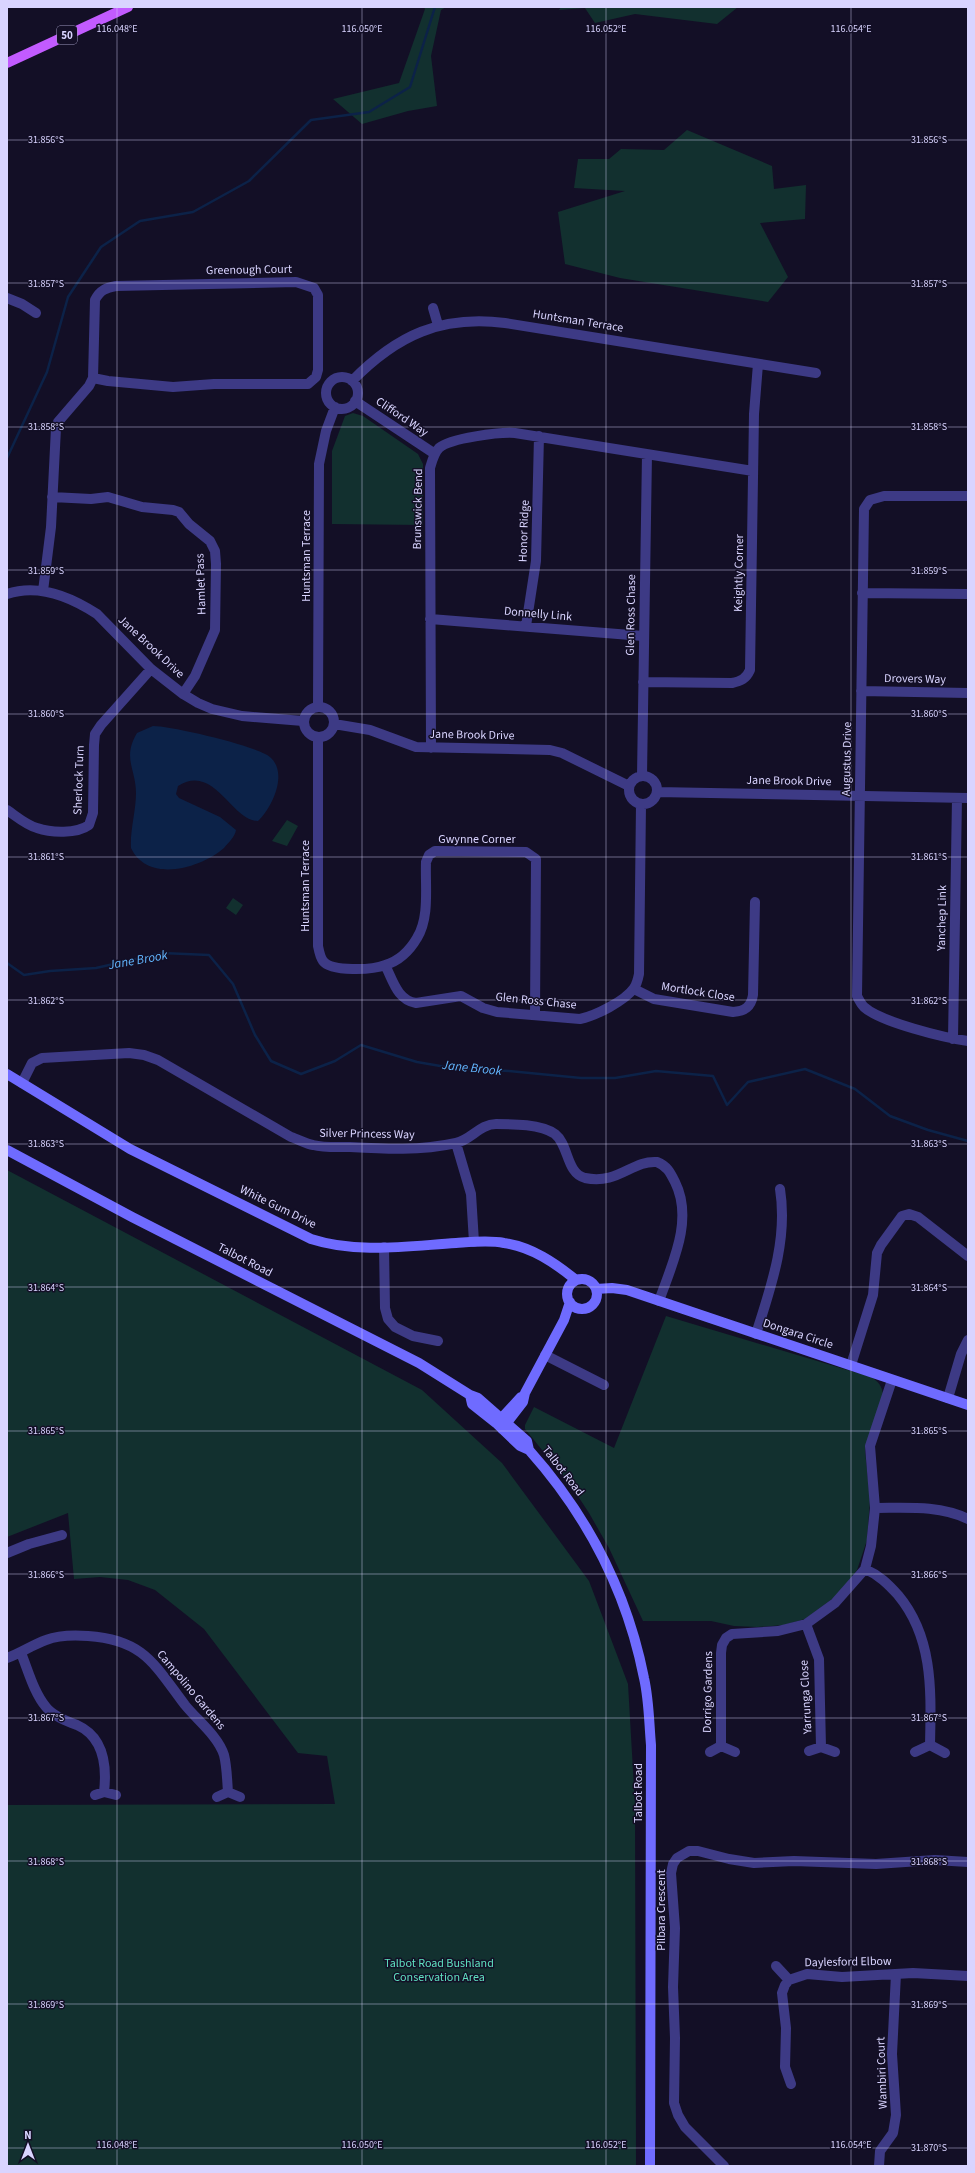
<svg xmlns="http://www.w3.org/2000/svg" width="975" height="2173" viewBox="0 0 975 2173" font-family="'Source Sans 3',sans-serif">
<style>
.green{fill:#12302f}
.water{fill:#0c2248}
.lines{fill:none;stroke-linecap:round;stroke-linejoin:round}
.stream{stroke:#0c2248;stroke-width:2.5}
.street{stroke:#3d3a85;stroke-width:10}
.secondary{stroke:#6f6bff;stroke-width:10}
.primary{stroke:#c25bff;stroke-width:10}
.ticks{fill:none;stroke:#d9d4ff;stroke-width:1;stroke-opacity:0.45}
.labels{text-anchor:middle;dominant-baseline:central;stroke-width:3;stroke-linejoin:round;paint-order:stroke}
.shield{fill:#130f26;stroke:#9e99be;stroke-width:1}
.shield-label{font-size:11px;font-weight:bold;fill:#d9d4ff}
.street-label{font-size:12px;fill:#d9d4ff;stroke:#130f26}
.park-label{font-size:12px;fill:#5fe0c0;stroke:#130f26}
.water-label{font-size:13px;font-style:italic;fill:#62b6ff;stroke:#130f26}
.ticks-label{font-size:10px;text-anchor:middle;fill:#d9d4ff;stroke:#130f26;stroke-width:3;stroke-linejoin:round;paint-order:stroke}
</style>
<rect width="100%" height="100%" fill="#130f26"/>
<path class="green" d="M424,7H446L441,10L431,56L437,106L408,111L362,124L333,99L399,83L425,9Z
M561,7H738L717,24L635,14L595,23L585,8L559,10Z
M687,130L772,166L774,189L806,185L805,219L760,223L788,277L768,302L620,278L565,264L558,212L625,191L574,188L578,159H609L621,149L664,150Z
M353,413L363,416L418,454L423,464V525L332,524V451L345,416Z
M287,820L298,826L287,846L272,841Z
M233,898L243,905L236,915L226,908Z
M7,1170L422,1390L502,1463L589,1581L628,1684L635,1805L636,2166H7V1805L335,1804L327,1756L298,1753L204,1629L155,1590L128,1580L100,1577L74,1579L68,1513L7,1537Z
M666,1316L871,1377C879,1382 882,1386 883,1395L865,1450L870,1500L867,1540L857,1570L839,1594L805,1619L784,1625L757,1627L734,1626L711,1621H643L609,1548L589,1513L572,1487L525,1429V1425L534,1407L614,1448Z"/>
<path class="water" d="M153,726C171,726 259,746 271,758C288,774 272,808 258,821C231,821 215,763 178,786L176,794L179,798L220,817L236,830C235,837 228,843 224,848C201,868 148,884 131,848C130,830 136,811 136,793C136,769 122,758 137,733Z"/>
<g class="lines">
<path class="stream" d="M7,458L47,372L68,297L101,247L140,221L193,212L249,181L311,120L369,112L410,87L435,7
M7,963L24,975L50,971L96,968L162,953L209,955L233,984L255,1035L271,1061L301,1074L335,1061L361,1045L417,1062L452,1068L509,1071L581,1078H615L656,1071L713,1076L727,1105L748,1082L805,1069L855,1089L890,1116L928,1130L968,1141"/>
<path class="street" d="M7,298L22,304L36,313
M433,308L438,325
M326 393a16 16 0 1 1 32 0a16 16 0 1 1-32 0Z
M352,381C397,335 441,315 505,323L816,373
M355,401L435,454
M968,496H884L870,500L864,509L857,996C859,1000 861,1004 864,1007C880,1022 945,1038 968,1041
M52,497L91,499L108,497L142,507L173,510L179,512L189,524L210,541L215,551L216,564L215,630L195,676L183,694
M43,591L51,527L56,428L58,422L89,386L93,378L95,300C100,290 106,288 116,286L296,282L314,288L318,295V370L316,377L308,384H214L173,387L108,381L93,378
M862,593L968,594
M7,594C39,583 71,597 97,614L151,669L183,694L198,703L212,709L242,716L303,721
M430,619L643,636
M526,626L536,561L539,436
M643,682L732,683C741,681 746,679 750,670L754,414L758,364
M861,691L968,693
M304 722a15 15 0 1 1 30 0a15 15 0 1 1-30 0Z
M318,707L319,464L326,431L335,407
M334,724L370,730L416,747L550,750L562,753L629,786
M318,737V946C319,951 320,957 323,961C331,972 373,970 385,965C399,961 410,950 417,938C430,917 425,886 426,862L429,855L435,851L526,852L536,859L535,1015
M431,748L430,468C432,461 434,453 439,448C450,438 500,432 515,433L753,471
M629 790a14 14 0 1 1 28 0a14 14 0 1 1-28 0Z
M642,776L647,454
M657,792L968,798
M7,810C16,816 26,825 37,828C51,833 77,834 89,825L93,813L94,745L95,734L101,725L151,669
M385,965C393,980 397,1000 416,1003L461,996L483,1008L497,1012L580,1019C595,1016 625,1001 634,988C637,984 638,979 639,974L641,804
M634,989L654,999L733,1012C745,1011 751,1007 753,995L755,902
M953,1039L957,798
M22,1083L32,1063L42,1058L129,1053L144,1055L158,1060L291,1137C298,1139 306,1144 313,1145C325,1148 338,1147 350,1147C385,1149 420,1151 456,1143C471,1140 480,1124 496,1124C513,1124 541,1124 555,1134C569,1145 566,1173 585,1178C618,1185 632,1160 657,1162C667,1166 670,1172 675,1182C694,1220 672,1264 659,1301
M456,1143L471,1194L474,1242
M384,1247L385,1308L388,1319L395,1327L413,1336L438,1341
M756,1334C771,1287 788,1239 780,1189
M545,1355L604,1385
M851,1365L873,1295L877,1253L881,1245L902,1216L909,1214L918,1217L968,1256
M948,1398L961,1354L968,1340
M875,1508C906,1508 939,1505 968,1519
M7,1553L29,1544L62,1535
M865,1569C879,1575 888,1584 898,1595C934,1638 931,1693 930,1745
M806,1624L819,1659L821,1747
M21,1653C28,1670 34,1693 46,1707C53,1716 66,1721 77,1725C104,1737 107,1766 104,1792
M7,1658C21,1653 32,1645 46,1640C59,1635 75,1635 88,1636C144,1640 154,1664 185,1705C197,1720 218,1736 224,1755C227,1767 227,1780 228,1792
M721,1746V1653L722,1645L726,1638L732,1634L778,1631L806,1624L835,1603L865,1569L871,1546L875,1508L870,1446L892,1380
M809,1751L821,1747L835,1752
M710,1752L721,1746L735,1752
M915,1752L930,1745L945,1753
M95,1795L104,1792L116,1795
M217,1797L228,1792L240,1797
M776,1966L789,1980
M791,2084L785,2067L786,2028L782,1993L785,1985L789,1980L807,1974L842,1977L913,1973L968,1976
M724,2166L685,2127L678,2115L674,2103L675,2038L673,1987L675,1928L671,1873L673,1864L677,1858L689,1851H698L729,1859L754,1863L794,1861L876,1864L935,1860L968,1862
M879,2166L880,2151L893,2133L896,2115L892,2054L896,1974"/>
<path class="secondary" d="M7,1074L130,1149L311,1239C357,1254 408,1246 456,1243C471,1242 489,1240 504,1243C532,1247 555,1263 576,1280
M7,1150L132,1217L419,1363L470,1395L478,1398L527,1441L529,1450C587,1515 627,1592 644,1678C649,1700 649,1722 651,1745L650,2166
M567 1294a15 15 0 1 1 30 0a15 15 0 1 1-30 0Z
M596,1289L612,1288L627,1290L968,1405
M470,1395L472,1404L496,1423L520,1446L529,1450
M498,1422L521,1397
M502,1429L523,1402L525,1393L564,1320L570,1302"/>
<path class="primary" d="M7,63L128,7"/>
</g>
<path class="ticks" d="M117,7V2166M362,7V2166M606,7V2166M851,7V2166M7,140H968M7,283H968M7,427H968M7,570H968M7,714H968M7,857H968M7,1000H968M7,1144H968M7,1287H968M7,1431H968M7,1574H968M7,1718H968M7,1861H968M7,2004H968M7,2148H968"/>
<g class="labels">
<rect class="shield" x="57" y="26" width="20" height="18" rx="3"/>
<g class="shield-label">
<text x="67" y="35">50</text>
</g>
<g class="street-label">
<text transform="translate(249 270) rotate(-1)">Greenough Court</text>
<text transform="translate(578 321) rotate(9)">Huntsman Terrace</text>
<text transform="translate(402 417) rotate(34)">Clifford Way</text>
<text transform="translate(418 509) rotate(-89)">Brunswick Bend</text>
<text transform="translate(524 531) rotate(-88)">Honor Ridge</text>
<text transform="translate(306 556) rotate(-90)">Huntsman Terrace</text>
<text transform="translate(739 573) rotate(-89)">Keightly Corner</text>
<text transform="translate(201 584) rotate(-92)">Hamlet Pass</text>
<text transform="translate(538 614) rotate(5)">Donnelly Link</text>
<text transform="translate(631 615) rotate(-89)">Glen Ross Chase</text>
<text transform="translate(151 647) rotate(43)">Jane Brook Drive</text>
<text transform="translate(915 679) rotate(1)">Drovers Way</text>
<text transform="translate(472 735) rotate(1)">Jane Brook Drive</text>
<text transform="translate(847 759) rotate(-89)">Augustus Drive</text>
<text transform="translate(79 780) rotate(-88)">Sherlock Turn</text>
<text transform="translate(789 781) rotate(1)">Jane Brook Drive</text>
<text x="477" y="839">Gwynne Corner</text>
<text transform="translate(305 886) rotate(-90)">Huntsman Terrace</text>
<text transform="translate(942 918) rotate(-89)">Yanchep Link</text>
<text transform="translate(698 992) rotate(9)">Mortlock Close</text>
<text transform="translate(536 1001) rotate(6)">Glen Ross Chase</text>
<text transform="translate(367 1134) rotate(1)">Silver Princess Way</text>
<text transform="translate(278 1207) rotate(26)">White Gum Drive</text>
<text transform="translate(245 1260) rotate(27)">Talbot Road</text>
<text transform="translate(798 1334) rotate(18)">Dongara Circle</text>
<text transform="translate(563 1471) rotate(52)">Talbot Road</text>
<text transform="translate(191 1690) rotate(50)">Campolino Gardens</text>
<text transform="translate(708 1692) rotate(-89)">Dorrigo Gardens</text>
<text transform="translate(806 1697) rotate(-93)">Yarrunga Close</text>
<text transform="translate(638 1793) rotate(-90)">Talbot Road</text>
<text transform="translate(661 1910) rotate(-90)">Pilbara Crescent</text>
<text transform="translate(848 1962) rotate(-1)">Daylesford Elbow</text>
<text transform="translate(882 2073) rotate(-92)">Wambiri Court</text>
</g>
<g class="park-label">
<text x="439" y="1963">Talbot Road Bushland<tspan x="439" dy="14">Conservation Area</tspan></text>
</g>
<g class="water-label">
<text transform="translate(138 960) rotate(-10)">Jane Brook</text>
<text transform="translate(472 1068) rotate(6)">Jane Brook</text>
</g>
</g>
<g class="ticks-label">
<text x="117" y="32">116.048°E</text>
<text x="362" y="32">116.050°E</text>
<text x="606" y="32">116.052°E</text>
<text x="851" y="32">116.054°E</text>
<text x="46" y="143">31.856°S</text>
<text x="929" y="143">31.856°S</text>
<text x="46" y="287">31.857°S</text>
<text x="929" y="287">31.857°S</text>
<text x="46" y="430">31.858°S</text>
<text x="929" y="430">31.858°S</text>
<text x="46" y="574">31.859°S</text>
<text x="929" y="574">31.859°S</text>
<text x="46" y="717">31.860°S</text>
<text x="929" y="717">31.860°S</text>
<text x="46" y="860">31.861°S</text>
<text x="929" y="860">31.861°S</text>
<text x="46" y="1004">31.862°S</text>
<text x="929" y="1004">31.862°S</text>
<text x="46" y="1147">31.863°S</text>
<text x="929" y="1147">31.863°S</text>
<text x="46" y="1291">31.864°S</text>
<text x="929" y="1291">31.864°S</text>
<text x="46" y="1434">31.865°S</text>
<text x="929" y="1434">31.865°S</text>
<text x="46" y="1578">31.866°S</text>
<text x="929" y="1578">31.866°S</text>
<text x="46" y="1721">31.867°S</text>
<text x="929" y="1721">31.867°S</text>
<text x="46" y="1865">31.868°S</text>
<text x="929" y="1865">31.868°S</text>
<text x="46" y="2008">31.869°S</text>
<text x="929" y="2008">31.869°S</text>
<text x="117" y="2148">116.048°E</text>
<text x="362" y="2148">116.050°E</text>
<text x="606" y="2148">116.052°E</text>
<text x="851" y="2148">116.054°E</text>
<text x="929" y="2151">31.870°S</text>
</g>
<rect width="975" height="2173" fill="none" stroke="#d9d4ff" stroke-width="16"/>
<g transform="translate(28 2145)" stroke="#130f26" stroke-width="3" paint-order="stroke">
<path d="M0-3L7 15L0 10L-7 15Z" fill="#d9d4ff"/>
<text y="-6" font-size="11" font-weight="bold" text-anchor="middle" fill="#d9d4ff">N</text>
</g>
</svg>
